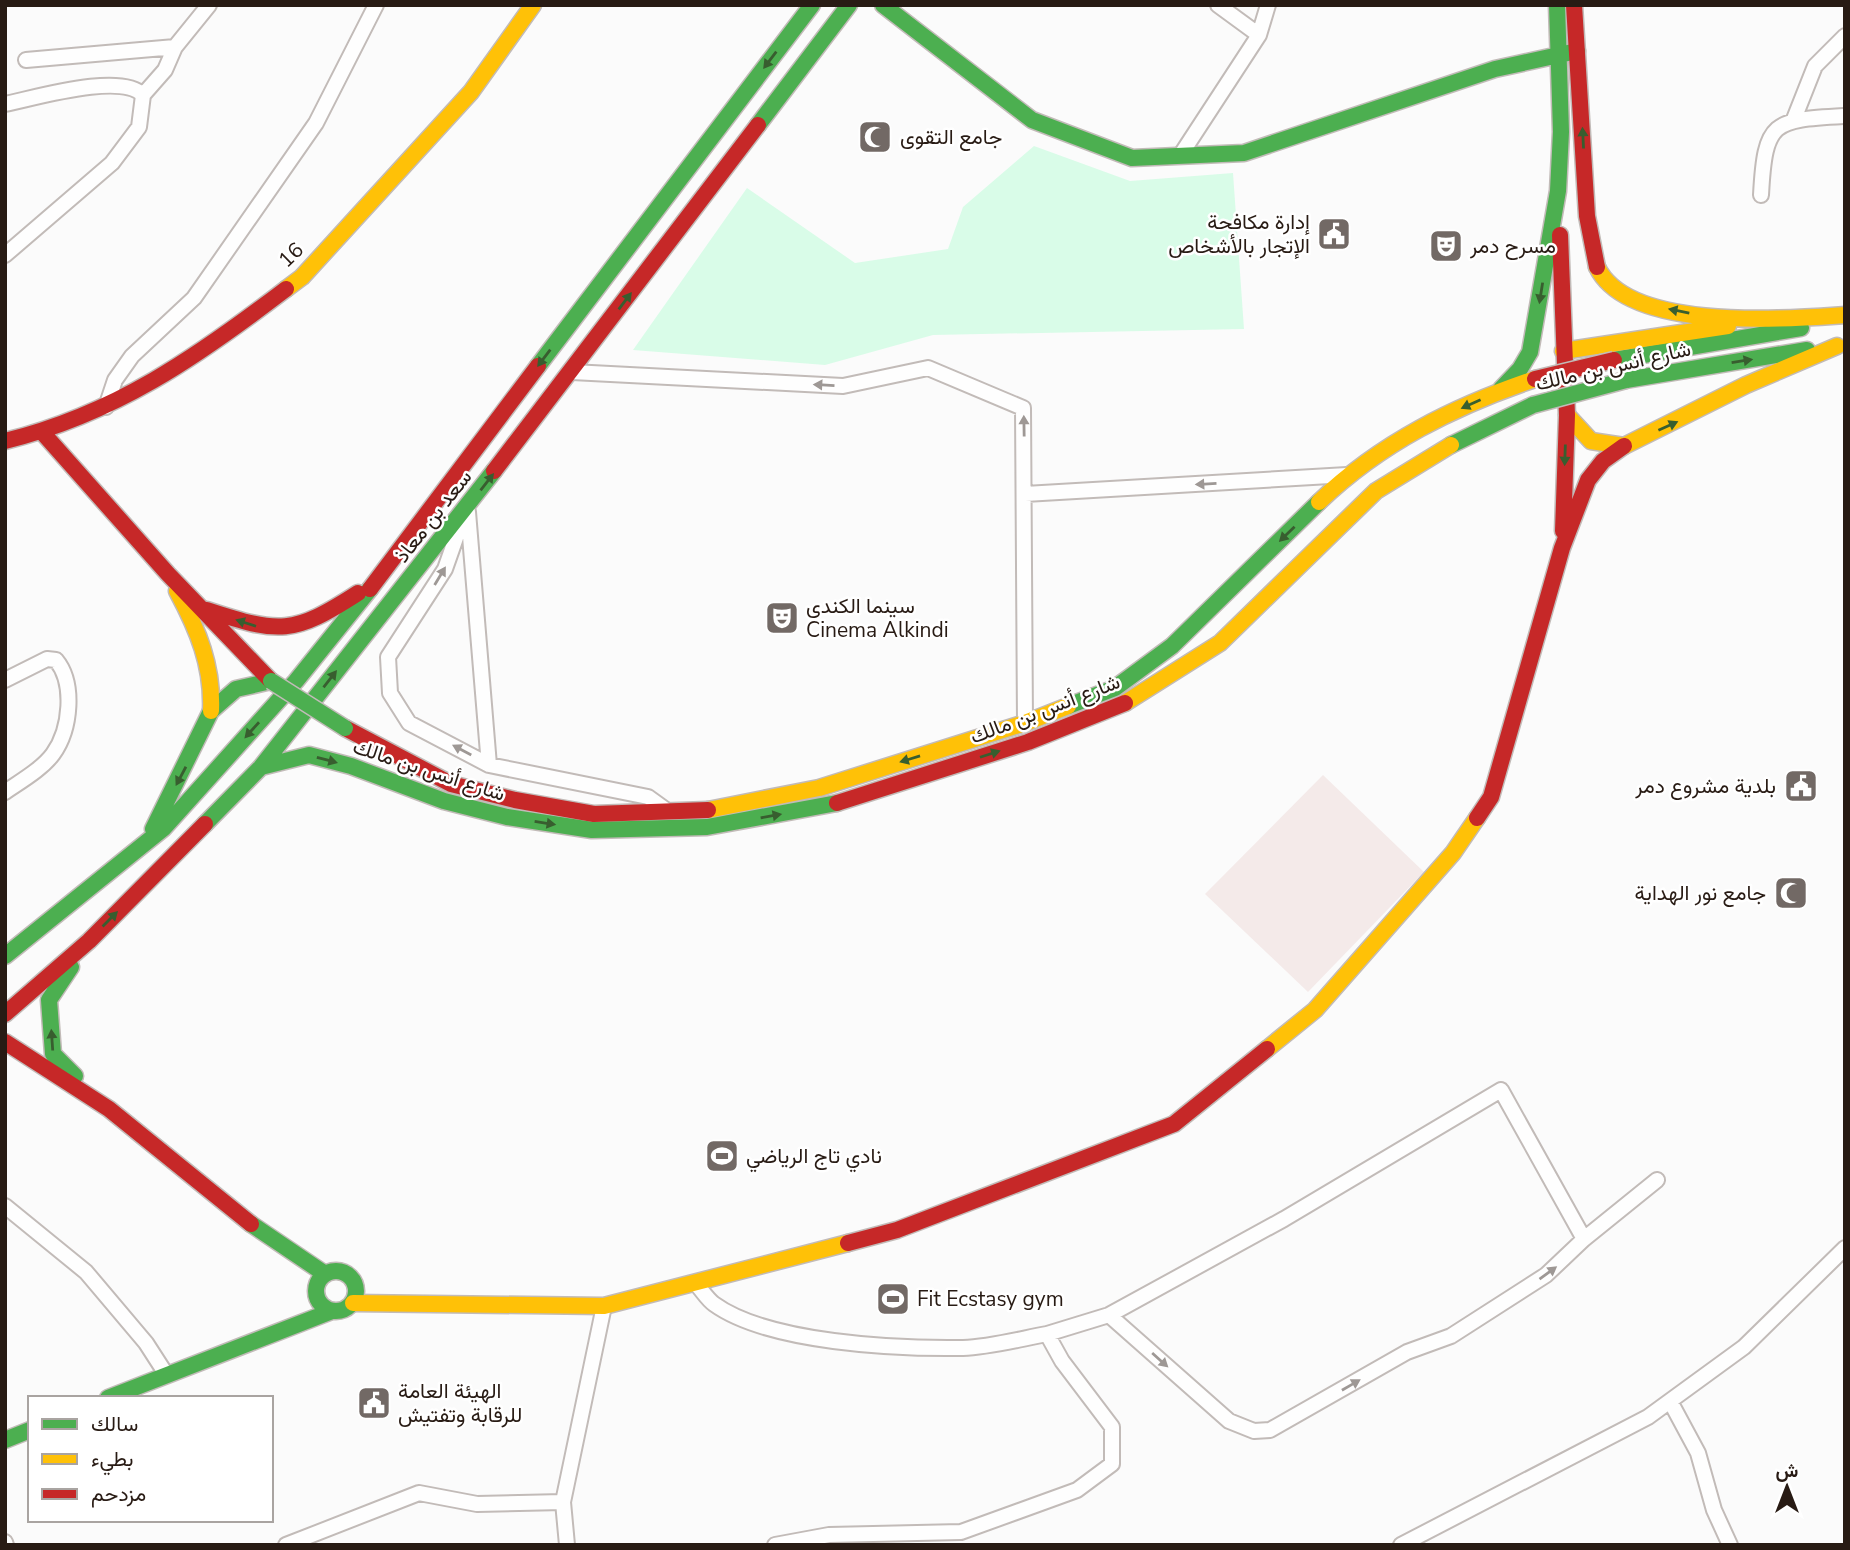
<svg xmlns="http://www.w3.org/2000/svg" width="1850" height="1550" viewBox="0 0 1850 1550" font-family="'Nunito Sans',Vazirmatn,sans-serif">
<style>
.education{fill:#f4eae9}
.green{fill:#d9fce8}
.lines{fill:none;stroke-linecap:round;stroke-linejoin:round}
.street-casing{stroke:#c2bbb8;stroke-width:18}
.fast-casing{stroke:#c2bbb8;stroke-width:19}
.slow-casing{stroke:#c2bbb8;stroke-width:19}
.jam-casing{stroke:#c2bbb8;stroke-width:19}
.street{stroke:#fefefe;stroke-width:14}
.fast{stroke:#4caf50;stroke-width:16}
.slow{stroke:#ffc107;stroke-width:16}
.jam{stroke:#c62828;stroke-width:16}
.fast-bridge-casing{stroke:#c2bbb8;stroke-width:19;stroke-linecap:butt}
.jam-bridge-casing{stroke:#c2bbb8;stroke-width:19;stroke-linecap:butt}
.fast-bridge{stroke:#4caf50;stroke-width:16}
.jam-bridge{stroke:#c62828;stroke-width:16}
.oneway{fill:#385e2f}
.oneway2{fill:#9e9895}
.labels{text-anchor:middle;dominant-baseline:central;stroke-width:5;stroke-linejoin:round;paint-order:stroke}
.poi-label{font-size:21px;fill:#281b14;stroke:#fff;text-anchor:start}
.street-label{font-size:21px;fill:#281b14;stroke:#fff}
</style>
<rect width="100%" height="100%" fill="#fbfbfb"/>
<path class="education" d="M1323,775L1424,872L1308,992L1205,894Z"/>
<path class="green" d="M1034,146L1130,181L1233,173L1244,329L933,335L825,365L633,350L747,188L855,263L948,249L963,207Z"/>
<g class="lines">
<defs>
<path id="street" d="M1218,5L1259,35
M26,60L175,47
M143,95L165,70L175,47L209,5
M5,104C35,98 121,72 143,95L139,127L112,163L5,255
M1794,119L1815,66L1845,36
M1180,156L1259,35L1268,5
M1761,195C1765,120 1773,120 1845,116
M572,372L843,386L928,368L1023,408L1025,723
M106,407L115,380L132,356L194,298L316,123L376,5
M1025,494L1347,475
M468,512L489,765
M463,518L445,569L388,657L390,693L409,723L489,765L648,797L666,810
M5,680L47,659L56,660C75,683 71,729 53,754C42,769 21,781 5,792
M5,1206L86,1272L146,1343L166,1374
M696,1284C702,1290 707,1299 714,1304C768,1343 896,1349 963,1348C990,1347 1020,1339 1047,1334L1062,1361L1112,1427V1464L1077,1490L961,1532L829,1535L775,1545
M1109,1315L1229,1421L1254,1431L1270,1430L1407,1352L1451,1336L1546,1275L1584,1239L1657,1180
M1047,1334L1109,1315L1284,1219L1501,1090L1584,1239
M1670,1401L1698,1453L1714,1510L1730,1545
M563,1502L604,1306
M5,1542L6,1545
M286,1545L419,1493L477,1504L563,1502L567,1545
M1401,1545L1648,1417L1744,1347L1845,1248"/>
<path id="fast" d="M883,5L1032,120L1132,158L1244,153L1495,69L1577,51
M758,125L849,5
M1614,360L1801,328
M538,366L812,5
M1626,380L1807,350
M1501,389L1520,369L1530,352L1558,191L1561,132L1557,5
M1451,445L1533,405
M1068,706L1115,688L1172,646L1319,502
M261,767L309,755L351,766L444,801L507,817L592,830L707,827L837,803
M205,824L261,767L494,471
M153,829L211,711L236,689L271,681
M5,956L164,828L296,681L370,589
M71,967L49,1000L53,1054L75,1076
M251,1224L325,1274
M316 1291a20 20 0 1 1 40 0a20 20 0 1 1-40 0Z
M108,1398L332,1311
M5,1440L30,1430"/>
<path id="slow" d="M1597,267C1628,332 1785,319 1845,315
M286,289L302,277L471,92L533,5
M1563,351L1728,326
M1567,415L1591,441L1624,446L1746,385L1837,346
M1319,502C1380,443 1455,406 1535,379
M177,591C198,630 213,666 211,711
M1125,703L1220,643L1376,491L1451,445
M708,810L819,788L1025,723L1068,706
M1267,1049L1315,1010L1453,853L1477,818
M353,1303L604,1306L848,1243"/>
<path id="jam" d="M1574,5L1587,216L1597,267
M1560,235L1567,415L1563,531
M42,432L168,574L271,681
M5,441C115,414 197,357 286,289
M494,471L758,125
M370,589L538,366
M207,610C280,634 293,635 358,593
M345,728L451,784L515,800L594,814L708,810
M837,803L1028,742L1125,703
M1477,818L1491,797L1562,548L1588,480L1603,461L1624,446
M5,1014L89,941L205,824
M5,1042L109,1109L251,1224
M848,1243L897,1230L1174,1124L1267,1049"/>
</defs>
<use href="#street" class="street-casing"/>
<use href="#fast" class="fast-casing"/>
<use href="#slow" class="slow-casing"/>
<use href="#jam" class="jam-casing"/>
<use href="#street" class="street"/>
<use href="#fast" class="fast"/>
<use href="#slow" class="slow"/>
<use href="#jam" class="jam"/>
<defs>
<path id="fast-bridge" d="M1533,405L1626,380
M271,681L345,728"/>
<path id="jam-bridge" d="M1535,379L1614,360"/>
</defs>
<use href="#fast-bridge" class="fast-bridge-casing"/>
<use href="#jam-bridge" class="jam-bridge-casing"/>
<use href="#fast-bridge" class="fast-bridge"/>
<use href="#jam-bridge" class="jam-bridge"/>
</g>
<defs><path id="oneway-solid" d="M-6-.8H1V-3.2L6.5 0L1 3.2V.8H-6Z" transform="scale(1.75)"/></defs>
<g class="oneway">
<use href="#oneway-solid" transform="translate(770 60) rotate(127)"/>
<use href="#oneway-solid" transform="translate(1583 138) rotate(-93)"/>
<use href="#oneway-solid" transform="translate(1541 293) rotate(99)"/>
<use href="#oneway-solid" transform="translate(625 301) rotate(-53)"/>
<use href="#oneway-solid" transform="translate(1679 311) rotate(-169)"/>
<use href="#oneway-solid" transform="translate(544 358) rotate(127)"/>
<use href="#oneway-solid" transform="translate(1742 361) rotate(-9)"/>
<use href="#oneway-solid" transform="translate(1471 404) rotate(156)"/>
<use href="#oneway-solid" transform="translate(1668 426) rotate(-24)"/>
<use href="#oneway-solid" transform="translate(1565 455) rotate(92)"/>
<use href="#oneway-solid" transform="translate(487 482) rotate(-52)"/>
<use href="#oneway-solid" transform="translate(1287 534) rotate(136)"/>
<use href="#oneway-solid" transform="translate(246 623) rotate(-162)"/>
<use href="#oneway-solid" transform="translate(330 679) rotate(-52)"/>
<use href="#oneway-solid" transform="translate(252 730) rotate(132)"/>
<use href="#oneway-solid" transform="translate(990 754) rotate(-18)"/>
<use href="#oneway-solid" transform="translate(910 759) rotate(163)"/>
<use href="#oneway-solid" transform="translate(327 760) rotate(15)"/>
<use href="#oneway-solid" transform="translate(181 776) rotate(118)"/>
<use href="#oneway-solid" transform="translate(771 816) rotate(-10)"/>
<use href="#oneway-solid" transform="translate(545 823) rotate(9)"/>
<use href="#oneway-solid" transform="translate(110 919) rotate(-45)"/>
<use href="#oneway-solid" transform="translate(52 1040) rotate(-94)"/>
</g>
<g class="oneway2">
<use href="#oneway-solid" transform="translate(824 385) rotate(-177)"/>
<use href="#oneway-solid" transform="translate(1024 426) rotate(-91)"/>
<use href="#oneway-solid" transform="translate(1206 484) rotate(177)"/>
<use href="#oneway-solid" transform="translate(440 576) rotate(-59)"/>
<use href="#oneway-solid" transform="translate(462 750) rotate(-152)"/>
<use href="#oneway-solid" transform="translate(1548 1273) rotate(-36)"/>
<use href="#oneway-solid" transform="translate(1160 1360) rotate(42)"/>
<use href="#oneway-solid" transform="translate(1351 1385) rotate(-30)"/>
</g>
<defs>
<symbol id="mosque-square" viewBox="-11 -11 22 22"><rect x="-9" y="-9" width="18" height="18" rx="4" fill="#726965" stroke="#fff"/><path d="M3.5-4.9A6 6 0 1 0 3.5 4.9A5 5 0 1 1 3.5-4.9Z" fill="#fff"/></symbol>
<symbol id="civic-square" viewBox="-11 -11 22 22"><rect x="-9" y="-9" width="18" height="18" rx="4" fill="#726965" stroke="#fff"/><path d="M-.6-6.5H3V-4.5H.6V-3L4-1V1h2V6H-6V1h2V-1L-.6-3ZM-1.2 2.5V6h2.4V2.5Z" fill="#fff"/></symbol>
<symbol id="theatre-square" viewBox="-11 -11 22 22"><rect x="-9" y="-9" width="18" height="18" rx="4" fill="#726965" stroke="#fff"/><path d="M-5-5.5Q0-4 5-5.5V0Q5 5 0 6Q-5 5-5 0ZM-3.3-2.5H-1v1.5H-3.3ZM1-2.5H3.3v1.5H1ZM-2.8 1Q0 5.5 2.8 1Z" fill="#fff"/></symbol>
<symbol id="stadium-square" viewBox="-11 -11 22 22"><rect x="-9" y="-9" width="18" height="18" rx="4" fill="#726965" stroke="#fff"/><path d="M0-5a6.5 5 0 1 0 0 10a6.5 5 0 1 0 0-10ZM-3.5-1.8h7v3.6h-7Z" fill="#fff"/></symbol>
</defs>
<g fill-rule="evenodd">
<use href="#mosque-square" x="856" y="118" width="38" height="38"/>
<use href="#civic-square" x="1315" y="215" width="38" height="38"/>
<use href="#theatre-square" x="1427" y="227" width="38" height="38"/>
<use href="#theatre-square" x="763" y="599" width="38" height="38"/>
<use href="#civic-square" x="1782" y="767" width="38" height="38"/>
<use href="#mosque-square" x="1772" y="874" width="38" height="38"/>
<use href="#stadium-square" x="703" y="1137" width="38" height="38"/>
<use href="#stadium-square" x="874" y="1280" width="38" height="38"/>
<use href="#civic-square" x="355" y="1384" width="38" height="38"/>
</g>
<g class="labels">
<g class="poi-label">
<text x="900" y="137">جامع التقوى</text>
<text x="1310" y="222" text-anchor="end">إدارة مكافحة<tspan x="1310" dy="24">الإتجار بالأشخاص</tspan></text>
<text x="1470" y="246">مسرح دمر</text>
<text x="806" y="606">سينما الكندي<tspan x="806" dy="24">Cinema Alkindi</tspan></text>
<text x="1776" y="786" text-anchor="end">بلدية مشروع دمر</text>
<text x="1766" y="893" text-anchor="end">جامع نور الهداية</text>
<text x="746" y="1156">نادي تاج الرياضي</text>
<text x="917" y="1299">Fit Ecstasy gym</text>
<text x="398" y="1391">الهيئة العامة<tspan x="398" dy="24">للرقابة وتفتيش</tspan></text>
</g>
<g class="street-label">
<text transform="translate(291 255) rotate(-44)">16</text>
<text transform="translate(1613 366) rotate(-13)">شارع أنس بن مالك</text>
<text transform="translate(433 516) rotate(-52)">سعد بن معاذ</text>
<text transform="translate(1045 709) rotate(-21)">شارع أنس بن مالك</text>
<text transform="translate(429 770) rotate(18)">شارع أنس بن مالك</text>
</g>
</g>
<rect width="1850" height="1550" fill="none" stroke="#281b14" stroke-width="14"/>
<rect x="28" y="1396" width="245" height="126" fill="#ffffff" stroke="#a9a4a1" stroke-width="2"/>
<rect x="42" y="1419" width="35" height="10" fill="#4caf50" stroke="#a9a4a1" stroke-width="2"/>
<text x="91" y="1431" font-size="21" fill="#281b14">سالك</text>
<rect x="42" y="1454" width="35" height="10" fill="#ffc107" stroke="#a9a4a1" stroke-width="2"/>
<text x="91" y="1466" font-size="21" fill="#281b14">بطيء</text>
<rect x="42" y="1489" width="35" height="10" fill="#c62828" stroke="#a9a4a1" stroke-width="2"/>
<text x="91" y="1501" font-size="21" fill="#281b14">مزدحم</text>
<g transform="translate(1787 1487)" stroke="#ffffff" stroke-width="5" paint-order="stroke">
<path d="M0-5L12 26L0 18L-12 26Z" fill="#281b14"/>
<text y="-10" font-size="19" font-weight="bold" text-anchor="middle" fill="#281b14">ش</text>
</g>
</svg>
